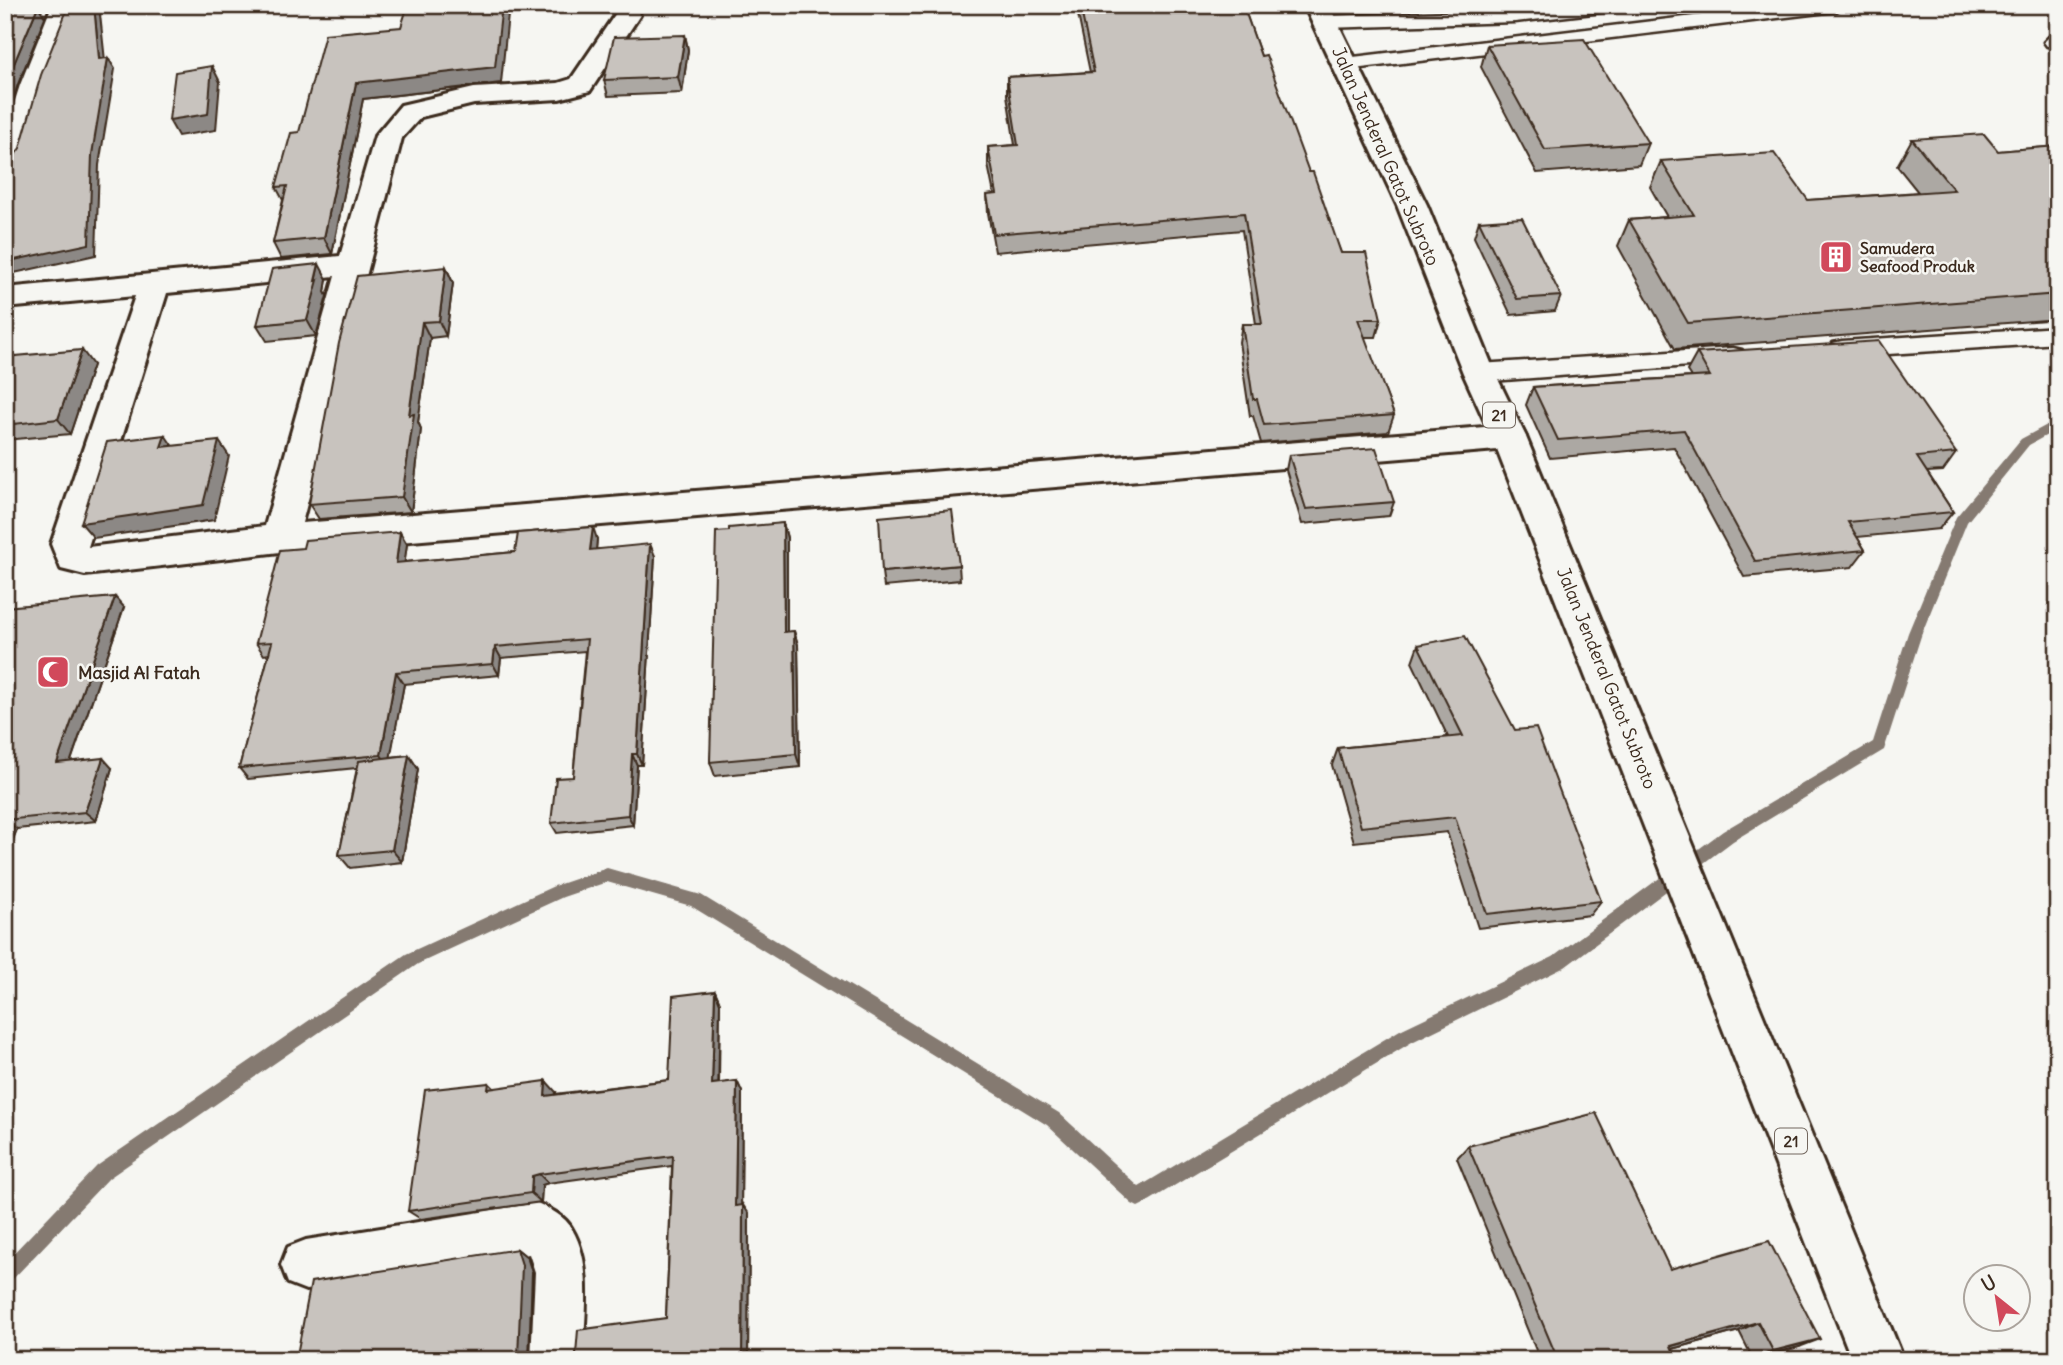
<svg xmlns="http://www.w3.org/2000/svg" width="2063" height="1365" viewBox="0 0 2063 1365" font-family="Delius,sans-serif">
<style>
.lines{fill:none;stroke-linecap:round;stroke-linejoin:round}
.stream{fill:#857a71;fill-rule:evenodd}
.lane-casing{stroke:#3b2a1e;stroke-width:5}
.street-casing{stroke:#3b2a1e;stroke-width:6}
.highway-casing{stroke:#3b2a1e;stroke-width:6}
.lane{fill:#f6f6f2;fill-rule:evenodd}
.street{fill:#f6f6f2;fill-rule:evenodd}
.highway{fill:#f6f6f2;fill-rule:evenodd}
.wall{fill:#aca8a3;stroke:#3b2a1e;stroke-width:2}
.shaded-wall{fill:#8c8885;stroke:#3b2a1e;stroke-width:2}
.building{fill:#c8c3be;stroke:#3b2a1e;stroke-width:2}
.labels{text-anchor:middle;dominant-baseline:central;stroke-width:5;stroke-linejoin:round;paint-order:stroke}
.far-poi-label{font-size:16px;font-weight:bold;fill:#3b2a1e;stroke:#f6f6f2;text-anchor:start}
.shield{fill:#f6f6f2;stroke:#73675e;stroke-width:2}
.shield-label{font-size:16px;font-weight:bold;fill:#3b2a1e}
.street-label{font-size:18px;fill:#3b2a1e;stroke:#f6f6f2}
.poi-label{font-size:18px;font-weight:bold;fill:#3b2a1e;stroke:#f6f6f2;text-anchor:start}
</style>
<rect width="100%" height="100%" fill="#f6f6f2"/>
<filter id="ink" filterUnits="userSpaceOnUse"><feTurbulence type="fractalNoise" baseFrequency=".0143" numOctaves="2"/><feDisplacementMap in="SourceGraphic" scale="14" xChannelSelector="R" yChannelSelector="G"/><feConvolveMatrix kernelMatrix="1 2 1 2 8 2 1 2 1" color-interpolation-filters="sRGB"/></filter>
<g filter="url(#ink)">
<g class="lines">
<path class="stream" d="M2058,419V429L2029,445L1967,522L1922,633L1884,750L1733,841L1565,967L1412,1042L1144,1204L1138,1207L1132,1204L1047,1125L691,906L607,882L563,897L418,964L109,1178L11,1281L5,1284V1262L97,1166L406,954L554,886L607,868L701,895L1059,1113L1139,1187L1400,1030L1553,957L1723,831L1873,742L1908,633L1956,517L2021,439Z"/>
<defs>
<path id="lane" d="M1557,5H1620L1610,11L1515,22L1325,28L1315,22L1325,16L1515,10Z
M1785,5H1846L1836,11L1345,70L1338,68L1335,64L1338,60L1345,58Z
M2058,33V47L2047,46L2044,42L2051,35Z
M2058,327V343L1842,357L1833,355L1830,349L1833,343L1842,341Z
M1733,348L1742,350L1745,356L1742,362L1479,382L1470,379L1466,373L1470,367L1479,364Z"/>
<path id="street" d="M52,5H77L46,85L25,159L21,165L5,170V132L20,85Z
M627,7L636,10L640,15L590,91L559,99L474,104L421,117L402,138L302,523L1509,425L1521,428L1526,437L1521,446L1509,449L280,552L85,575L61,569L51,544L135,296L5,308V288L340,256L375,136L401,105L474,88L558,83L571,79L618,10ZM335,276L265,526L88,547L167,293Z
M537,1203C550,1209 565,1216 572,1229C594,1266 584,1319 583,1360H531L535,1272L529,1254L306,1290L288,1283L281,1265L288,1247L306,1240Z"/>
<path id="highway" d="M1304,5H1329L1427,205L1495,373L1526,437L1904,1360H1852L1492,437L1463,373L1397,205Z"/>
</defs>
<use href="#lane" class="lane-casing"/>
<use href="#street" class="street-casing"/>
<use href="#highway" class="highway-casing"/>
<use href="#lane" class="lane"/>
<use href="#street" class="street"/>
<use href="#highway" class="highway"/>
</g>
<path class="wall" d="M1076,5H1243L1261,56L1341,253L1381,319L1376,337H1364L1394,415L1388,432L1261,443L1253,416H1250L1239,342L1242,324H1256L1242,230L995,252L988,213L987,195L994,194L988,165V147L1015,145L1007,95V77L1090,72Z
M401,27L501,83L363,99L332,254L281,259L273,243L283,200L276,187L299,132Z
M685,35L688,50L682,93L608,96L604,80Z
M1487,45L1648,143L1639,165L1537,173L1481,67Z
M1912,139L1998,151L2058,146V319L1675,349L1618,246L1629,220L1667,217L1650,187L1661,161L1808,200L1918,192L1897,166Z
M1479,221L1561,296L1555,311L1511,315L1474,237Z
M446,267L453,283L446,336L430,338L418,422L421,429L411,512L319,519L309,504Z
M327,279L325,292L327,296L316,336L267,341L257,325Z
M1697,353L1956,453L1943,471L1927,472L1953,512L1939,529L1857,537L1865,550L1852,567L1744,577L1674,447L1550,458L1526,405L1533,387L1691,377L1687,371Z
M5,357L93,365L70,434L5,440Z
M1289,455L1394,502L1389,516L1302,524L1286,470Z
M783,523L787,538V632L794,631L798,645L800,767L715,776L710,762L729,531Z
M597,539L596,549L655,556L642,765H637L633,825L557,833L551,823L573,777L585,651L501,658L499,675L404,684L390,757L409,755L418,769L402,862L350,868L339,855L357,768L248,779L239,768L269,654L264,655L256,643L407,544L404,562L515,552Z
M959,565L960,580L884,587L882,572Z
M5,607H124L71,761L112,768L96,821L17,829L5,860Z
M1418,645L1601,901L1590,915L1478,928L1447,832L1354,842L1332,765L1338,748L1448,737L1412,662Z
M715,991L720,1003L719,1084L737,1081L742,1092L741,1206L749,1214L748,1360H296L517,1249L527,1257L532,1272L529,1356L573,1357L666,1318L672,1166L548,1183L542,1185L541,1202L421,1219L408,1211L489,1083L494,1088L556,1092L555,1094L669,1080Z
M1468,1146L1799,1347L1753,1359L1739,1331L1673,1349L1677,1360H1540L1457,1158Z"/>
<path class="shaded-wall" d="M94,5H99L106,70L108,58L115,69L99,165L96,255L5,275V262L92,154L99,59Z
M502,5H509L501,83L363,99L332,254L324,238L356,83Z
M38,6L45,17L18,84L5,123V88L10,73Z
M685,35L688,50L682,93L678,77Z
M212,66L220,82L216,130L178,136L169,120Z
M319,264L327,279L325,292L327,296L316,336L307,320Z
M446,267L453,283L446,336L439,321Z
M422,322L430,338L418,422L421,429L411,512L402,497L409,415Z
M82,350L93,365L70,434L58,419Z
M165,435L176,451L161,447Z
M219,441L229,456L214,520L94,538L81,523Z
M783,523L787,538V646L784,632Z
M593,527L597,539L595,562L590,550Z
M400,532L407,544L403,575L396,563Z
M650,544L655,556L642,765L637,754Z
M115,597L124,607L67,772L57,763Z
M794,631L798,645L800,767L796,754Z
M495,647L501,658L499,675L493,664Z
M396,672L404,684L389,765L381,755Z
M632,754L637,765L633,825L628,815Z
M409,755L418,769L402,862L392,850Z
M103,758L112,768L96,821L85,812Z
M5,820L17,829L5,860Z
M715,991L720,1003L718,1095L712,1084Z
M546,1081L556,1092L554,1106L545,1096Z
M737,1081L742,1092L741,1215L735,1206Z
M539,1174L548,1183L542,1185L541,1202L531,1193L532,1176Z
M743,1205L749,1214L748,1360H742Z
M517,1249L527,1257L532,1272L529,1360L518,1356Z
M1758,1322L1739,1331L1654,1354L1671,1346Z
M1820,1339L1799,1347L1753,1359L1773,1351Z"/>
<path class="building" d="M69,5H94L99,59L108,58L92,154L89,244L5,262V158L14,156L20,148L41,75Z
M408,5H502L495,67L356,83L324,238L273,243L287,186L276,187L291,133L299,132L325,34L401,27Z
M1080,5H1243L1261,56L1266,55L1309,172H1313L1341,253H1366L1381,319H1358L1394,415L1264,425L1257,399H1253L1242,324H1262L1244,213L994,234L987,195L997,194L988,147L1018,145L1007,77L1094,72Z
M38,6L10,73L5,88V11Z
M685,35L678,77L604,80L614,37Z
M1584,39L1648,143L1545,150L1487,45Z
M212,66L208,114L169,120L175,72Z
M1984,134L1998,151L2058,146V294L1688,323L1629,220L1694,215L1661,161L1774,153L1808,200L1954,190L1912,139Z
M1522,218L1561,296L1517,299L1479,221Z
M319,264L315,281L318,280L307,320L257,325L272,269Z
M446,267L439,321L422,322L409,415L414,414L402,497L309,504L339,343L357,276Z
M1879,341L1956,453L1917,457L1953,512L1848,522L1865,550L1755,561L1684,430L1558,440L1533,387L1710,376L1697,353Z
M82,350L58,419L5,425V357Z
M165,435L161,447L219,441L203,505L81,523L107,442Z
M1376,448L1394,502L1306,509L1289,455Z
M952,510L959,565L882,572L879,517Z
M783,523L784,632L794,631L796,754L710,762L716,532L729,531V528Z
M593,527L590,550L650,544L637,754H632L628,815L551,823L556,778L573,777L587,639L495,647L493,664L396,672L381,755L239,768L272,642L256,643L280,550L303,548L305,540L400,532L396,563L515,552L518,533Z
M115,597L57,763L103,758L85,812L5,820V607Z
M1465,636L1515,730L1536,728L1601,901L1487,914L1455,817L1361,827L1338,748L1463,736L1418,645Z
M409,755L392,850L339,855L359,761Z
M715,991L712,1084L737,1081L735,1206L743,1205L742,1360H296L311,1282L517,1249L522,1265L518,1356L573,1357L576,1354L578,1330L666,1318L673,1156L539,1174L532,1176L531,1193L408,1211L425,1090L489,1083L488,1089L546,1081L545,1096L669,1080L673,996Z
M1596,1113L1670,1269L1769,1241L1820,1339L1773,1351L1758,1322L1671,1346L1677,1360H1558L1468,1146Z"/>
</g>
<defs>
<symbol id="building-square" viewBox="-11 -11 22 22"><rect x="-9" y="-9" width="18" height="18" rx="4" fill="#d1495b" stroke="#f6f6f2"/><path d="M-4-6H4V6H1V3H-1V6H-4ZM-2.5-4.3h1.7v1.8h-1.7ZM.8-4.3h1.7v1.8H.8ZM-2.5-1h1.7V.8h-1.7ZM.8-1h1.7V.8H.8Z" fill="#fff"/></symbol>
<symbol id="mosque-square" viewBox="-11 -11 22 22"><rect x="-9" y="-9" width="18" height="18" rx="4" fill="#d1495b" stroke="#f6f6f2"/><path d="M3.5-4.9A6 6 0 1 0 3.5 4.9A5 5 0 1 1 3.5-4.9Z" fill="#fff"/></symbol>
</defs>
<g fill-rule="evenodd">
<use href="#building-square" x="1817" y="238" width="38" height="38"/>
<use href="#mosque-square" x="34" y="653" width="38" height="38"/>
</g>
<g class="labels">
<g class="far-poi-label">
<text x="1860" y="248">Samudera<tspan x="1860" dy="18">Seafood Produk</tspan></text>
</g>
<g class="shield">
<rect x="1483" y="402.5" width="32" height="25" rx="5"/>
<rect x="1775" y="1128.5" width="32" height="25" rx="5"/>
</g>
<g class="shield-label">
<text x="1499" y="415">21</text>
<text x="1791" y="1141">21</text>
</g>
<g class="street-label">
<text transform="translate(1386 156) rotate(66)">Jalan Jenderal Gatot Subroto</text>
<text transform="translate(1607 678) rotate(68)">Jalan Jenderal Gatot Subroto</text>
</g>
<g class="poi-label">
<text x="78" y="672">Masjid Al Fatah</text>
</g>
</g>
<rect width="2063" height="1365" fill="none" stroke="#f6f6f2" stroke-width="28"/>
<rect x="14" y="14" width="2035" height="1337" fill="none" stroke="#3b2a1e" stroke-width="2.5" filter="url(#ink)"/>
<g transform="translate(1997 1298) rotate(330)"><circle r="33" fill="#f6f6f2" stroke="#aba49d" stroke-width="2"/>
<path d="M0-5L12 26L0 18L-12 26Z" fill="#d1495b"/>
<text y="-10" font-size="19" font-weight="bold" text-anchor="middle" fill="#3b2a1e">U</text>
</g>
</svg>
